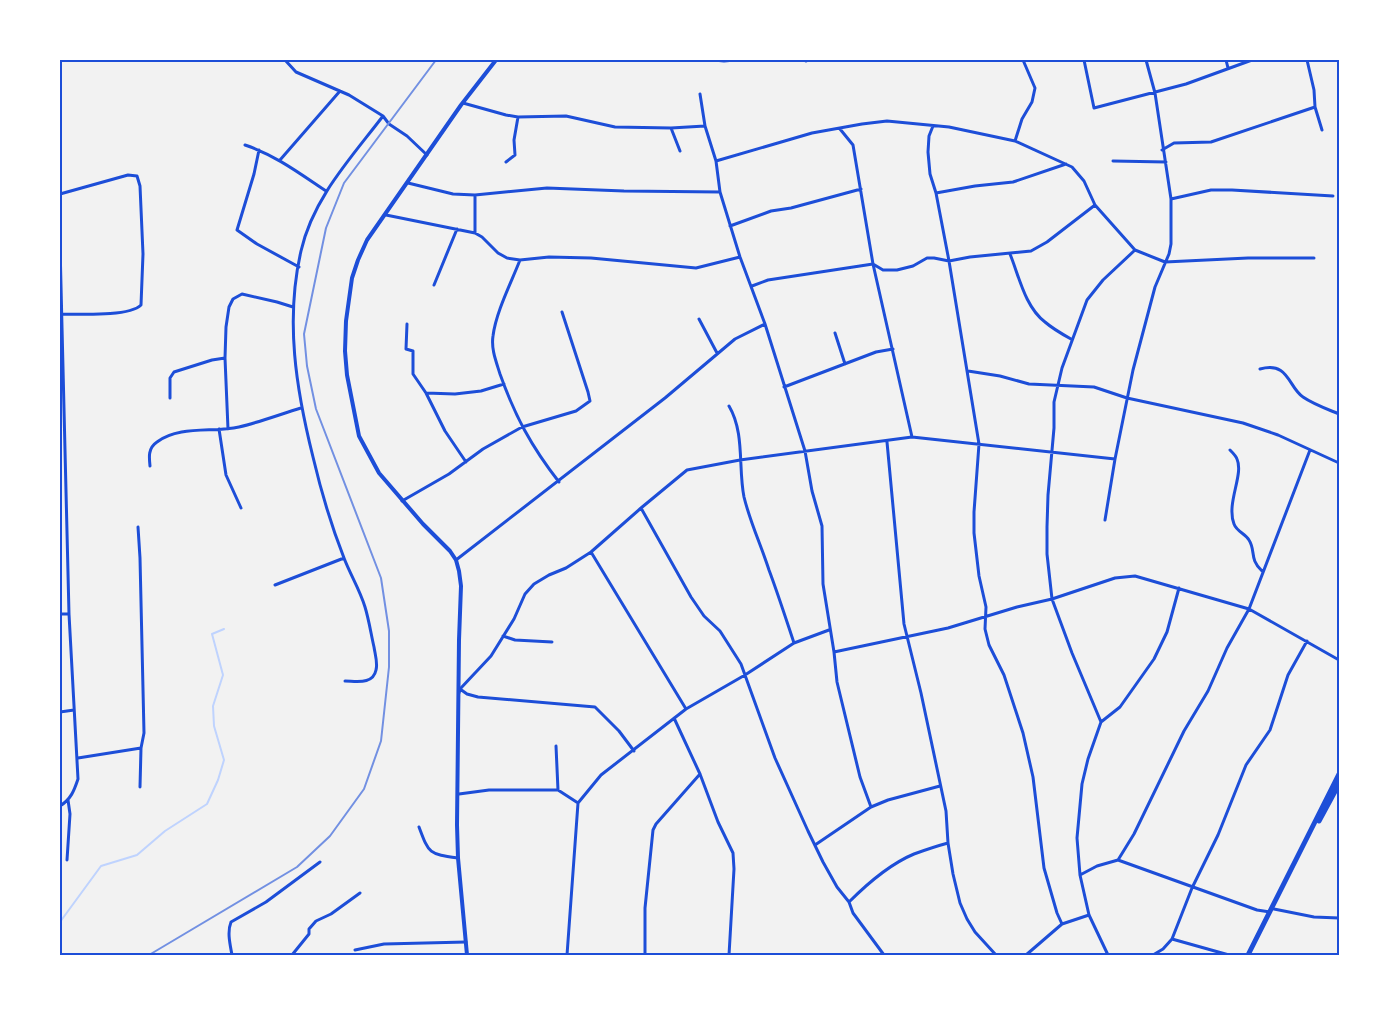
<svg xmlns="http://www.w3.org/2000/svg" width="1399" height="1015" viewBox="0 0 1399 1015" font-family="'Asap Condensed',sans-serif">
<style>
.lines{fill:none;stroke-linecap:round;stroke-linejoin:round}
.stream{stroke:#bfd3fe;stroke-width:2}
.minor{stroke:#1d4ed8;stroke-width:3}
.tertiary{stroke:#1d4ed8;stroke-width:4}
.primary{stroke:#1d4ed8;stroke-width:5}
.rail{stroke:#7290e2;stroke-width:2}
.neatline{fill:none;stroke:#1d4ed8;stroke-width:2}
</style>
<rect width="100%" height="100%" fill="#f2f2f2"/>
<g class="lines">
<path class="stream" d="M60,922L101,866L137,855L165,831L207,804L218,780L224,760L214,726L213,706L223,675L212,634L224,629"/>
<path class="minor" d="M285,60L296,72L349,95L383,116L389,124L407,136L427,155
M714,60L724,61L735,60
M1084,60L1094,108L1186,84L1252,60
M1226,60L1228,68
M806,61V60
M700,94L705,126L716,161L720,192L740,257L765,324L805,451L812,491L822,526L823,584L834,652L837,682L860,777L871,807
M463,103L506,115L518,117L566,116L615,127L671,128L705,126
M1315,107L1322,130
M933,126L929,136L928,152L930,174L936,193L949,261L979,444L974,512V533L979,576L986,607L985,629L989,645L1004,675L1023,733L1033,777L1044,868L1057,913L1062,924
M671,128L680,151
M840,129L853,145L873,264L912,437
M1015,141L1022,119L1032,102L1035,88L1023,60
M245,145C275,155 299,173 326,191
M259,150L254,174L237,230L257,244L299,267
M1162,150L1174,143L1211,142L1315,107L1314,90L1307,60
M280,160L340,91
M716,161L812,133L862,124L887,121L949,127L1015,141L1072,167L1084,181L1095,205L1135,250L1165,262L1248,258H1314
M1113,161L1166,162
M506,162L515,155L514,140L518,117
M408,183L453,194L475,195L547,188L624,191L720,192
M936,193L975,186L1013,182L1066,164
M60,194L128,175L137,176L140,186L143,254L141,305C129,317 79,314 61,314
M1171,199L1211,190H1232L1333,196
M386,215L475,233L482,237L498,253L507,258L520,260L549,257L591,258L696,268L740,257
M730,226L771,211L791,208L861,189
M475,233V195
M60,245L69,614L78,779C74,791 71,799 60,806
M1010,254C1019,276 1025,307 1045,322C1053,329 1062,334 1071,339
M520,260C511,283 496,312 493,336C491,349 496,361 500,374C515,416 531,446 559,482
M434,285L457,229
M752,286L768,280L873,264L883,270H897L913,266L927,258H934L949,261L970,257L1031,251L1047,242L1095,205
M699,319L717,353
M407,324L406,349L413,351V374L426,393L445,431L466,462
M835,333L845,364
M1260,369C1289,361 1288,387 1303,397C1313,404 1327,409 1339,414
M968,371L1000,376L1029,384L1094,387L1127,398L1243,423L1278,435L1339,463
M784,387L876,352L893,349
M426,393L455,394L481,391L504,384
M170,398V378L174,372L212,360L225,358
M729,406C745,433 738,468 744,497C750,522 761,545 769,570C778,594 786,619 794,643
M219,429L226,475L241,508
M228,429L225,358L226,327L229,307L233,299L242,294L277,302L293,307
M887,442L904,624L921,693L946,811L948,843L953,874L960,903L967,919L975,932L996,955
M1230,450C1233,453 1236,456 1237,459C1244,475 1226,503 1234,524C1237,532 1245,533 1249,540C1256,551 1249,559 1262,571
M150,466C149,457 148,448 157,442C180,425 213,433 239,427C260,422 281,414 301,408
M402,501L449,474L483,449L522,427L576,411L590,401L588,392L562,312
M641,508L691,597L704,616L720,631L741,664L775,758L808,831L823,862L837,887L849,902L853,913L884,955
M1105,520L1115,459L1133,370L1155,287L1169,254L1171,244V199L1155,93L1146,60
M138,527L140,558L144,733L141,748L140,787
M591,552L686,709
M456,560L665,398L735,339L765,324
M275,585L344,558
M60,614H69
M503,636L515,640L552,642
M834,652L948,628L1017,607L1052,599L1115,578L1135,576L1249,609L1339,660
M345,681C356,681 373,685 376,670C378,663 375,654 374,647C371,634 369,620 365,607C360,590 350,574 344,558C331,525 321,491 313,457C296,389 285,320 301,251C313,198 351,158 383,116
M460,689L467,694L478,697L595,707L619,731L634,751
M459,693L460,689L491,656L514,619L525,594L534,584L549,575L566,568L591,552L641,508L687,470L740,460L912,437L1115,459
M60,712L74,710
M674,718L700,774L718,822L733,853L734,869L729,955
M1101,722L1072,653L1052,599L1047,554V527L1048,495L1054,428V402L1062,368L1087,300L1103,280L1135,250
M556,746L558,790
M78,758L141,748
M459,794L489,790H558L578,803
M419,827C429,854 429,854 458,858
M815,845L871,807L888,800L940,786
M67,860L70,814L68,800
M1118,860L1134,834L1184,731L1208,691L1227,648L1249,609L1310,450
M1080,875L1097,866L1118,860L1257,910L1270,912
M849,902C867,884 890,864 914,854C925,850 937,846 948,843
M1274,909L1314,917L1339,918
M1172,939L1229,955
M355,950L384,944L466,942
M232,955C230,944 227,932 231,922L266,902L320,862
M292,955L309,934V929L316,921L331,914L360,893
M567,955L578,803L601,775L686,709L745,675L794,643L829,630
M645,955V908L653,830L656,824L700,774
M1026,955L1062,924L1089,915
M1108,955L1089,915L1080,875L1077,838L1082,784L1088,759L1101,722L1120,707L1154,659L1167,632L1179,588
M1153,955L1163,949L1172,939L1192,888L1218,835L1246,765L1270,730L1288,675L1307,641"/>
<path class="tertiary" d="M467,955L458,858L457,825L459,640L461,586L459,571L456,560L450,551L423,524L379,473L359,436L347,375L345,351L346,321L352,278L358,260L367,240L461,105L496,60"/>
<path class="primary" d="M1319,821L1339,784
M1248,955L1339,774"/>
<path class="rail" d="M149,955L297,867L330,836L364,789L381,741L389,667V631L381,578L316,409L307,366L304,334L326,228L344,183L436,60"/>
</g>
<rect width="1399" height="1015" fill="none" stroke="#ffffff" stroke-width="122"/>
<rect x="61" y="61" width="1277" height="893" class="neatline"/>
</svg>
